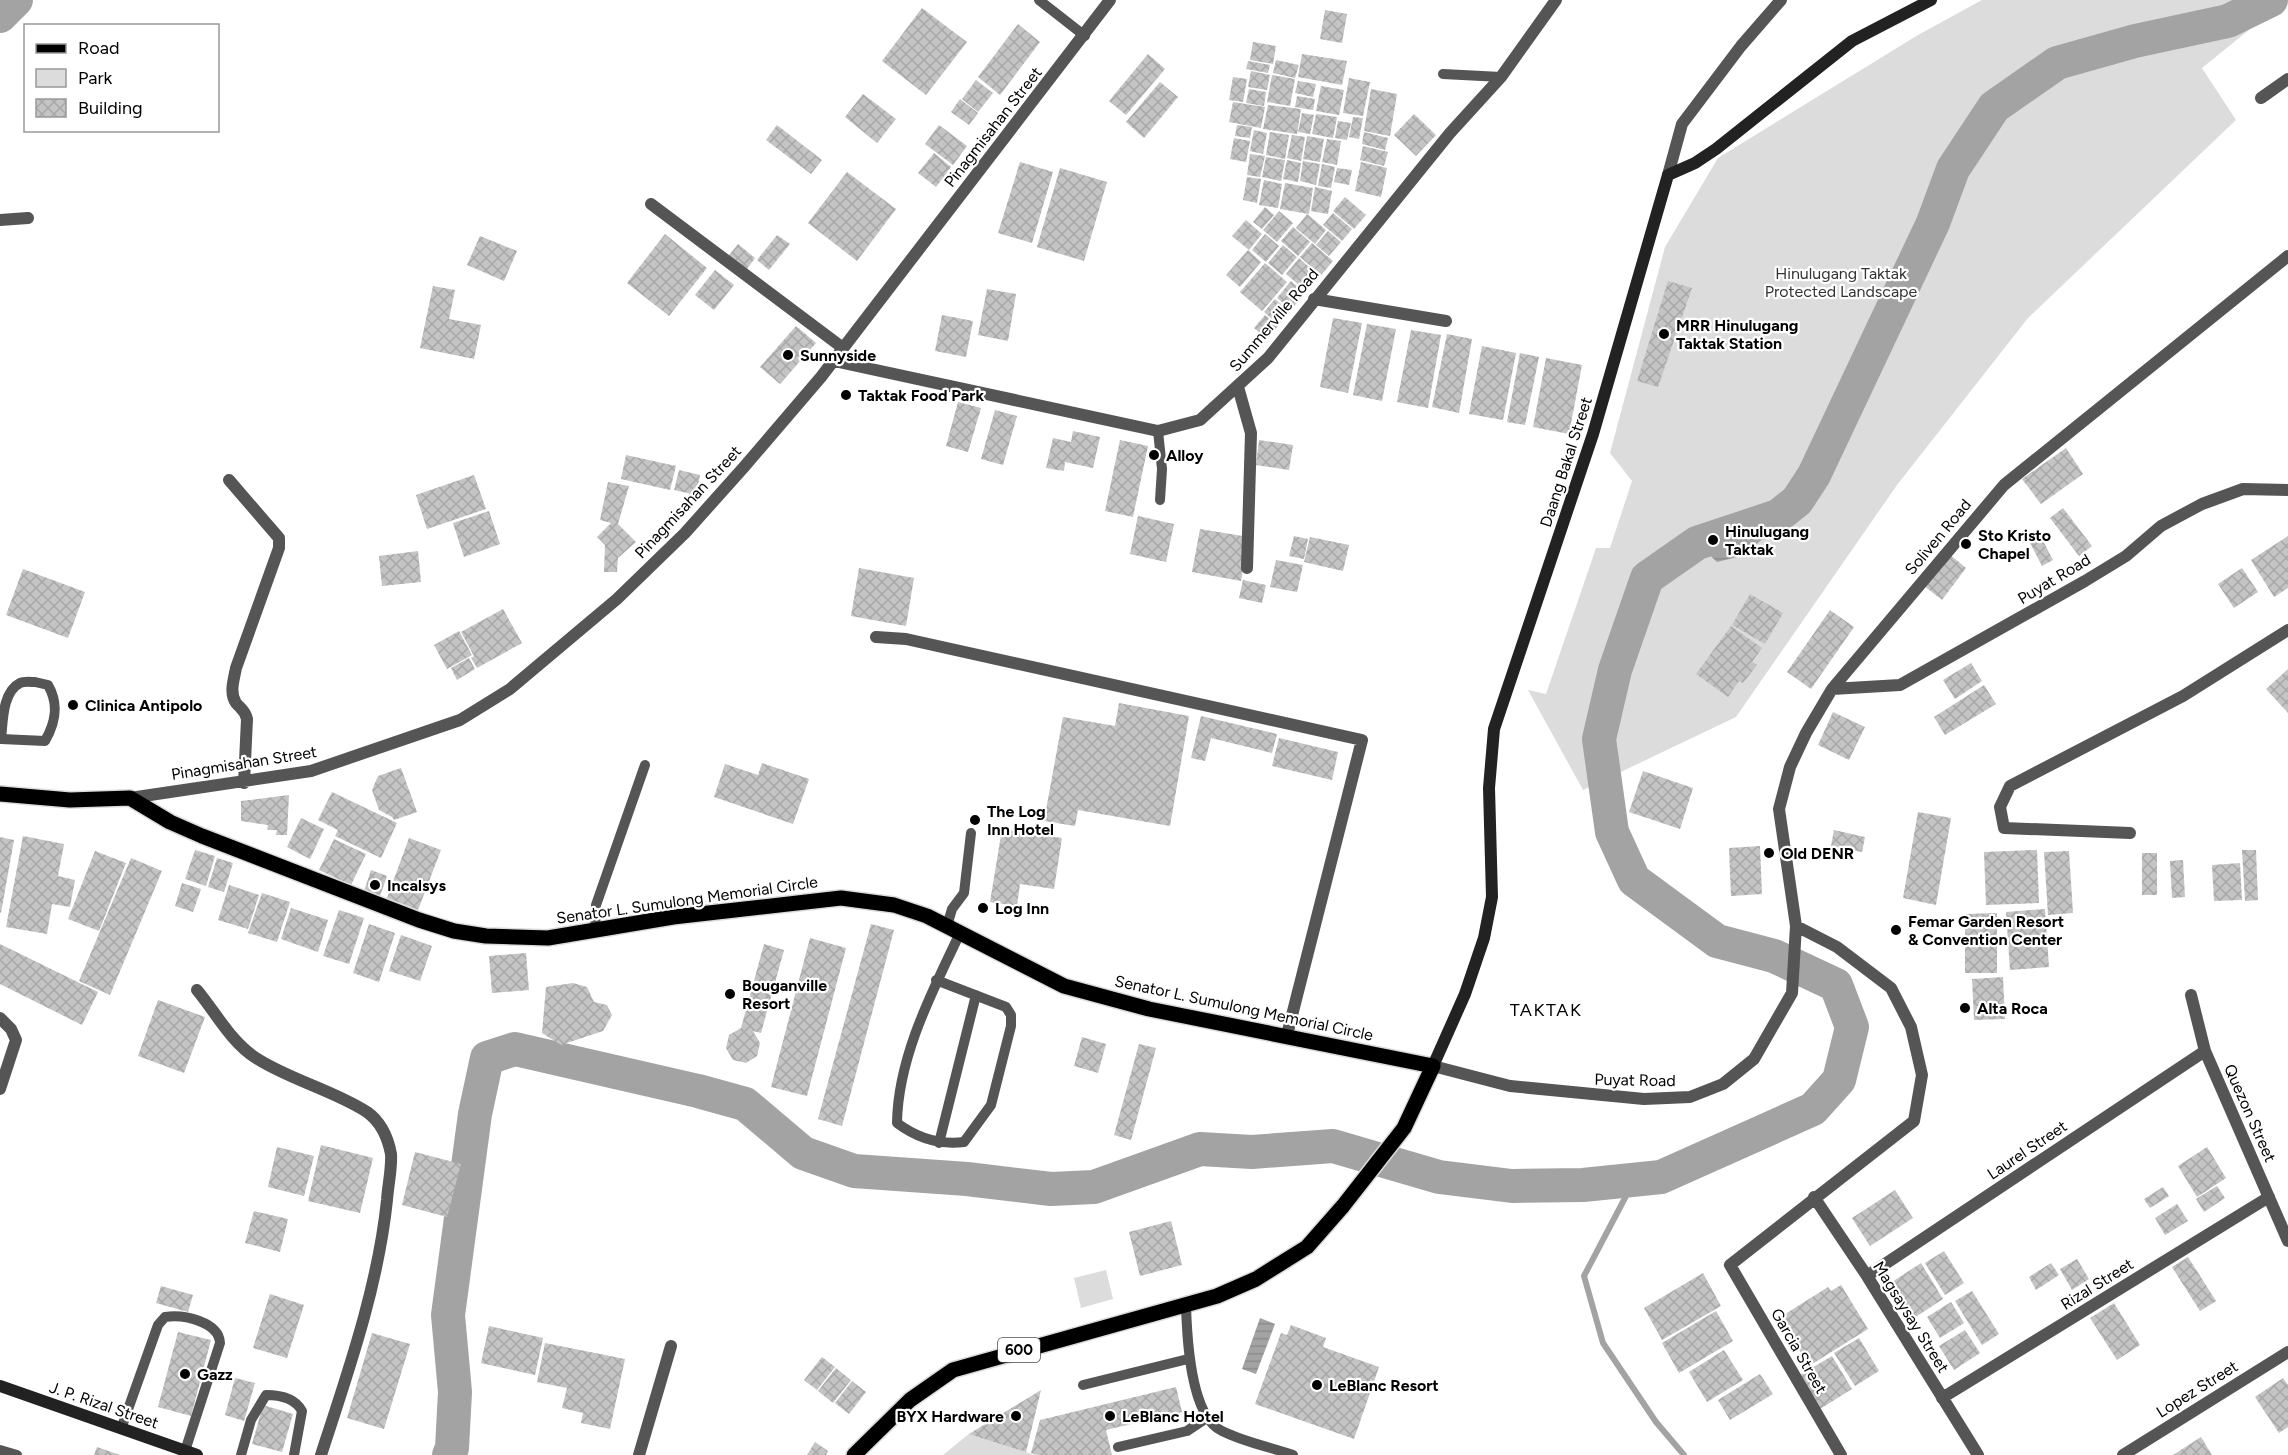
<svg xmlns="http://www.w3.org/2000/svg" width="2288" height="1455" viewBox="0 0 2288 1455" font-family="Figtree,sans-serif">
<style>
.green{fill:#dcdcdc}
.water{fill:url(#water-rules)}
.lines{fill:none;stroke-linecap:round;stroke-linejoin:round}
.stream{stroke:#a3a3a3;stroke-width:6}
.river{stroke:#a3a3a3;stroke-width:34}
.building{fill:url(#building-cross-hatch)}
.primary-casing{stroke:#dbdbdb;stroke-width:18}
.lane{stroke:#555;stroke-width:10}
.street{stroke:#555;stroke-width:12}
.secondary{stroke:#222;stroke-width:12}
.primary{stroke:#000;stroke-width:15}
.poi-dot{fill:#000;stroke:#fff;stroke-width:2}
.labels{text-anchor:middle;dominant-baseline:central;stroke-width:4.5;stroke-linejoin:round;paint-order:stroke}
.shield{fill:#fff;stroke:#4c4c4c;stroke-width:1.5}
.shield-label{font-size:15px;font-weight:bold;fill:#000}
.street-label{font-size:16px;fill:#000;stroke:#fff}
.park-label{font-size:16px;fill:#333;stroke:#fff}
.poi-label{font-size:16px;font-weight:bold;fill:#000;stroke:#fff;text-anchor:start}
.neighbourhood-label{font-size:18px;letter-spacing:1.5px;fill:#000;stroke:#fff}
</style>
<defs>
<pattern id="water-rules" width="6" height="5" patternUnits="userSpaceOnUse" patternTransform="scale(1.5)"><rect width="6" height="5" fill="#a3a3a3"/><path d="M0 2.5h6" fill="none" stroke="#8b8b8b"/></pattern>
<pattern id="building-cross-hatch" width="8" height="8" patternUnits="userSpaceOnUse" patternTransform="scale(1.5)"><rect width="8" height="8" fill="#c4c4c4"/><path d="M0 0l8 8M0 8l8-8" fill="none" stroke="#a7a7a7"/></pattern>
</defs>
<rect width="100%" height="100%" fill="#fff"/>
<path class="green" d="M1982,0H2286L2202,68L2236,120L2028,318L1897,485L1736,717L1583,790L1528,690L1546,694L1596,548H1610L1632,481L1610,453L1665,247L1718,158L1918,35Z
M1106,1270L1113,1299L1081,1308L1074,1278Z
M970,1433L1035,1455H943Z"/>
<path class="water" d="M1814,475L1803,508L1741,556L1717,562L1697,543L1694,527L1719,524L1733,517L1755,516L1771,510L1793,495Z
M1260,1318L1275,1324L1256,1374L1242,1369Z"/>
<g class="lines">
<path class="stream" d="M1636,1177L1584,1276L1603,1343L1656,1422L1684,1455"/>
<path class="river" d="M0,16L16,0
M449,1455L452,1448L455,1392L448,1315L475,1114L487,1058L515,1049L698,1091L745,1104L803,1153L854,1171L967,1179L1051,1189L1094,1187L1200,1149L1252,1152L1333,1146L1439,1177L1512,1186L1583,1185L1661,1177L1813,1109L1839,1080L1852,1027L1836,985L1774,956L1717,941L1634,880L1612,832L1599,739L1615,670L1647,578L1697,543L1778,516L1797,501L1814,475L1933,223L1953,169L1994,107L2057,63L2135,41L2228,21L2271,0"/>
</g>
<path class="building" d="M922,8L967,42L926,95L882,61Z
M1325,10L1347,14L1342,43L1320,39Z
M1018,24L1040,42L1000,95L978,77Z
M1253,42L1276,46L1273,64L1250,60Z
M1148,54L1165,69L1126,115L1109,101Z
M1302,54L1347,61L1342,85L1298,77Z
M1276,60L1299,65L1295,78L1273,73Z
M1248,61L1270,65L1268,73L1246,69Z
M1251,71L1270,75L1267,90L1248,87Z
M1272,75L1295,79L1290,106L1267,102Z
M1233,77L1247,79L1243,102L1229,100Z
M1349,78L1370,82L1363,116L1343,113Z
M976,80L993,93L978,112L962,99Z
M1298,81L1316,84L1313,97L1295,93Z
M1160,82L1178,97L1144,138L1126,122Z
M1321,86L1344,90L1339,115L1316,111Z
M1249,89L1266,92L1264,106L1246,103Z
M1371,89L1397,94L1390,136L1364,131Z
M863,94L896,119L877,143L845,117Z
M1297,96L1315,99L1313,110L1295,107Z
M960,99L978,113L969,125L951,112Z
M1233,102L1265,107L1261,128L1229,122Z
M1268,105L1301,109L1297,134L1263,129Z
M1302,113L1314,115L1310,134L1298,132Z
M1316,114L1337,117L1333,138L1312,134Z
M1414,114L1436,135L1416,156L1394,135Z
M1353,117L1363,118L1359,139L1349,137Z
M1338,121L1351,123L1347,140L1335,138Z
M777,125L822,160L811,174L766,140Z
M939,125L967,146L953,165L925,144Z
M1237,125L1252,127L1250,138L1235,136Z
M1254,130L1267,133L1263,154L1250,151Z
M1270,132L1289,135L1285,159L1266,155Z
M1364,132L1388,138L1385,150L1362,144Z
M1292,135L1305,137L1301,161L1287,158Z
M1307,136L1324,139L1320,162L1303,159Z
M1234,138L1250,141L1246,162L1230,159Z
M1327,139L1341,141L1337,165L1322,162Z
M1363,146L1388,152L1384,166L1360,160Z
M934,153L951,167L936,187L918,173Z
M1250,154L1265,156L1260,177L1247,175Z
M1266,157L1285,160L1281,181L1262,177Z
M1287,160L1301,163L1298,182L1283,179Z
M1303,161L1320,164L1316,185L1300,181Z
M1020,162L1053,172L1032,243L998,233Z
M1361,162L1387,168L1381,197L1355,191Z
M1322,164L1335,167L1331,188L1318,186Z
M1060,168L1107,182L1084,261L1037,247Z
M1337,168L1352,170L1349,185L1334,182Z
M847,172L896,209L857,261L808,223Z
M1247,177L1261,179L1257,203L1243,200Z
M1264,180L1282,184L1278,208L1259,205Z
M1285,183L1313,188L1309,214L1280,209Z
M1315,187L1332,191L1328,214L1311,211Z
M1345,197L1366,215L1354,229L1333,211Z
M1265,207L1274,215L1262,229L1253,222Z
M1279,211L1293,223L1277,242L1263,230Z
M1333,213L1352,229L1342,241L1323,225Z
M1307,214L1326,230L1315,244L1296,228Z
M1246,220L1262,234L1249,250L1232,236Z
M1293,227L1310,242L1298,256L1281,241Z
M1328,231L1341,242L1329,256L1316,245Z
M665,234L707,268L669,316L627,283Z
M1265,234L1279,246L1266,262L1252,250Z
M777,235L790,244L769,270L757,260Z
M480,236L517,251L504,281L467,265Z
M1312,243L1333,261L1321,275L1300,257Z
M738,244L755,258L744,273L726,259Z
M1283,245L1297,257L1282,275L1268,263Z
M1248,250L1261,262L1240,287L1226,275Z
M1299,258L1318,275L1305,290L1286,274Z
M1265,263L1287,282L1262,311L1240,292Z
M715,270L734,285L714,310L695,295Z
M1291,281L1305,293L1291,310L1277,298Z
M1668,281L1692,288L1658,387L1637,381Z
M433,286L455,290L449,319L481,325L474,359L420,348Z
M987,289L1016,294L1008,341L978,335Z
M1275,299L1290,312L1279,325L1264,312Z
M942,315L973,321L966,357L935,351Z
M1265,315L1278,326L1267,339L1254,328Z
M1333,318L1362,323L1348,393L1320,387Z
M1367,324L1396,329L1382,401L1353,395Z
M796,326L816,343L780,384L760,367Z
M1411,330L1441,335L1428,408L1397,402Z
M1447,334L1472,339L1459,413L1432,407Z
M1482,346L1516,353L1503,420L1469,414Z
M1520,353L1539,357L1525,425L1507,422Z
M1546,358L1582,365L1569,434L1533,427Z
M958,402L981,408L968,452L946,446Z
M995,410L1017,416L1003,465L981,459Z
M1073,431L1100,437L1093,468L1065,462L1064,471L1046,468L1053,438L1071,442Z
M1120,440L1148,446L1133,517L1105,511Z
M1259,440L1293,445L1289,470L1256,465Z
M2066,448L2083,474L2041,504L2022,479Z
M626,455L676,466L670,490L621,479Z
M679,470L700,475L696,495L674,490Z
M474,475L486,509L427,529L416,495Z
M608,482L629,486L618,524L636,542L618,558L617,572H604L605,545L597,537L611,523L600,520Z
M2063,508L2092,546L2079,556L2050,518Z
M489,511L500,544L464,557L453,523Z
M1138,516L1174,524L1166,562L1130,554Z
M1200,529L1249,537L1241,581L1192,572Z
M2040,535L2053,560L2042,566L2029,541Z
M1294,536L1308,539L1304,559L1289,556Z
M2288,536V588L2274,597L2251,560Z
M1310,537L1349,545L1343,571L1304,562Z
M418,551L421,582L382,586L379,556Z
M1948,553L1966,568L1942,600L1923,585Z
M1276,560L1303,565L1297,592L1270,587Z
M859,568L914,578L906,626L851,616Z
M2242,568L2258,592L2234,608L2218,584Z
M23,569L85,592L68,638L6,615Z
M1243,580L1266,585L1262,603L1239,598Z
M1750,594L1783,613L1765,644L1732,625Z
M503,609L522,643L477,668L471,658L474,656L461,632Z
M1830,610L1854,627L1811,689L1787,672Z
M1731,626L1762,648L1752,662L1757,665L1743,683L1739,681L1728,697L1696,674Z
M459,631L472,655L447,669L434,645Z
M469,658L475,669L457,680L451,668Z
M1971,663L1982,681L1955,699L1943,680Z
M2288,669V713L2266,689Z
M1984,685L1996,704L1945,735L1934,717Z
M1119,703L1189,716L1170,826L1078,810L1075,826L1044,821L1063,717L1115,726Z
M1833,712L1865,727L1849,760L1818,745Z
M1201,716L1277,734L1272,753L1211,738L1205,761L1191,758Z
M1279,738L1338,752L1332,780L1272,766Z
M762,763L809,779L793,824L714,797L725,764L758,775Z
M401,768L417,812L394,820L392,817L379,810L372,790L378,776Z
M1643,771L1693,788L1680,829L1629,812Z
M332,792L397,823L381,858L335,836L338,830L318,820Z
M289,795L287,835H276L277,830H267L268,825L241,821V801Z
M1918,812L1951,818L1936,905L1903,898Z
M301,818L324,829L310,859L287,847Z
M1002,829L1062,838L1054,889L1020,884L1017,906L990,902Z
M1834,830L1865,837L1862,852L1831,846Z
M23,836L64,844L58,876L75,880L70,907L52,904L47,934L6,927Z
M0,837L14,840L1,913L0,912Z
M409,838L441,850L418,910L387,898Z
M334,839L366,854L351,885L319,870Z
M1760,846L1762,894L1731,896L1729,848Z
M195,850L215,856L206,886L185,879Z
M2037,850L2039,903L1986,905L1984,852Z
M2242,850H2256L2258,900L2245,901Z
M95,851L126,863L99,931L68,919Z
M2069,851L2073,913L2048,915L2044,852Z
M2142,853H2157V895H2142Z
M131,858L162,871L110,995L79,981Z
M217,858L233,863L224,892L208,887Z
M2183,860L2185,897L2172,898L2170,861Z
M2240,863L2242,900L2214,901L2212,865Z
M371,870L387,876L379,899L363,894Z
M182,883L201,889L193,912L175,906Z
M229,885L259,895L248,929L218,920Z
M262,893L290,902L277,942L248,933Z
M291,908L328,920L318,952L281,939Z
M2045,909L2049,967L2010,970L2006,912Z
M339,910L364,918L349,964L323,956Z
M1997,913V973H1965V914Z
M369,924L395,933L379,982L353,973Z
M871,924L894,930L842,1126L818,1119Z
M401,935L432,946L420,981L389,971Z
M810,938L846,948L807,1096L771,1087Z
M0,944L98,992L82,1025L0,984Z
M764,944L784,950L761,1033L753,1031L760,1043L757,1056L746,1063L733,1060L726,1048L729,1035L741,1028Z
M526,953L529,990L492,993L489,956Z
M2003,977L2005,1019L1974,1020L1972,979Z
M573,983L587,987L594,1002L607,1005L612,1015L603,1031L561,1045L542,1033L546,987Z
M158,1000L205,1017L184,1073L138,1056Z
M1082,1037L1106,1044L1098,1073L1074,1066Z
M1139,1044L1156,1048L1131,1140L1114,1135Z
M321,1145L373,1158L360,1213L308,1201Z
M277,1147L314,1156L304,1196L268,1187Z
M2207,1147L2226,1178L2197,1197L2178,1166Z
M415,1152L461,1164L447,1217L402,1205Z
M2217,1186L2225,1198L2204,1212L2196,1199Z
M2163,1187L2169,1196L2150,1208L2144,1199Z
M1895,1190L1913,1218L1870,1246L1852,1218Z
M2177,1204L2188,1221L2165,1235L2155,1218Z
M254,1211L288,1219L280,1252L245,1243Z
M1171,1221L1182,1265L1140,1276L1129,1232Z
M1944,1251L1964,1283L1945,1295L1925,1263Z
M2188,1257L2216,1301L2200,1311L2172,1267Z
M2077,1259L2089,1279L2072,1290L2060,1269Z
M1921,1263L1943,1299L1911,1320L1889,1284Z
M2051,1263L2059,1275L2036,1290L2029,1277Z
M1703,1273L1721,1306L1662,1340L1644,1308Z
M1841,1285L1868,1329L1809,1366L1779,1318L1828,1287L1831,1291Z
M161,1286L193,1295L188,1312L156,1303Z
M1972,1291L1999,1334L1982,1345L1955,1301Z
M270,1294L304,1305L287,1358L253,1348Z
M1951,1302L1964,1323L1940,1338L1927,1317Z
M2114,1303L2140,1345L2117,1360L2090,1318Z
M1716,1311L1733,1341L1679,1373L1662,1343Z
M1291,1325L1326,1338L1323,1347L1379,1367L1354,1439L1255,1404L1281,1333L1287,1335Z
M489,1326L543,1338L535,1375L481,1363Z
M1965,1330L1980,1353L1954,1370L1939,1346Z
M178,1332L211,1340L191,1416L158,1407Z
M372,1333L410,1344L384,1429L347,1418Z
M1859,1338L1879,1371L1855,1386L1834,1353Z
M545,1343L625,1359L610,1429L581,1423L583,1413L562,1408L567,1388L537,1382Z
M1724,1350L1743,1380L1707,1402L1689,1372Z
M1832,1356L1852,1389L1820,1409L1800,1375Z
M822,1357L835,1367L817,1390L804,1380Z
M836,1368L851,1380L833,1403L818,1391Z
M1760,1374L1773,1394L1730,1420L1718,1400Z
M235,1378L255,1383L244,1421L225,1415Z
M2283,1378L2288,1385V1427L2279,1433L2255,1397Z
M852,1381L866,1392L849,1414L835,1403Z
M1176,1387L1182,1412L1106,1430L1112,1455H1038L1031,1453L1040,1420Z
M1041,1390L1026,1452L969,1434Z
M263,1405L293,1414L282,1452L252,1444Z
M2201,1437L2212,1455H2173Z
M815,1442L828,1451L826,1455H807Z
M97,1447L120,1455H94Z"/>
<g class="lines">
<defs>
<path id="primary" d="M0,794L70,800L130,798L170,822L202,836L419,920L454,931L486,936L548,938L673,917L841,898L894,905L927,916L1064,986L1149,1009L1433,1066L1404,1128L1343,1206L1307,1247L1256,1279L1217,1296L953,1370L910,1400L854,1455"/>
</defs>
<use href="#primary" class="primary-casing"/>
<path class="lane" d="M1039,0L1085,36
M1443,74L1501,77
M1158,431L1162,469L1160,500
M35,682L48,685C59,704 56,722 45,741L1,739C3,723 2,692 20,683C24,681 31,682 35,682Z
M947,926L952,909L964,893L971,833
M595,930L596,905L645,765
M936,980L1006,1007L1011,1015V1026L991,1105L964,1142C939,1145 917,1138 897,1123C898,1057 932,992 960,933
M939,1143L976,995
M1186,1306C1187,1337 1190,1416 1222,1431C1244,1442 1270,1447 1293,1455
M1083,1385L1188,1359
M121,1429L158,1325L165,1317C184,1314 219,1322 220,1343L185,1451
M1118,1447L1187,1431L1208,1417
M0,1450L17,1455
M241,1455L251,1420L266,1395C280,1395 295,1398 302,1411L294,1455"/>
<path class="street" d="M2261,98L2288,79
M1668,175L1682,124L1741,46L1781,0
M651,204L843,348
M0,220L28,218
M1314,299L1446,321
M834,361L1158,431L1200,420L1268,358L1450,133L1501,77L1556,0
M1238,387L1251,433L1247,568
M229,480L279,538V548L236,668C234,679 229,693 236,703C241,709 245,710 247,719L244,783
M876,637L906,639L1362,740L1287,1035
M1832,689L1900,685L2085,581L2126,556L2161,526L2202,504L2243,489L2288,490
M130,798L311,771L460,720L510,689L617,599L685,533L744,467L821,377L1110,0
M2130,833L2004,828L2000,807L2010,786L2183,696L2288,630
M1796,926L1837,947L1891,988L1911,1027L1922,1075L1914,1121L1730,1265L1841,1455
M197,990C216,1013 231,1042 256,1058C290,1080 333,1090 367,1112C381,1122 388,1138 391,1154C392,1168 388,1185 387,1200C378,1287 348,1372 321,1455
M2191,995L2205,1051L2288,1241
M0,1018L11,1029L16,1040L0,1089
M1433,1066L1510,1086L1644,1099L1690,1097L1723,1084L1754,1059L1792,993L1796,926L1779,809L1790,767L1806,733L1832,689L2004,485L2288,256
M1814,1197L1867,1276L1978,1455
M1867,1276L2205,1051
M1942,1398L2269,1197
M639,1455L671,1346
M2123,1455L2288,1352"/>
<path class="secondary" d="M1433,1066L1465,994L1484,938L1492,897L1489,788L1494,729L1593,434L1668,175L1695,163L1716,149L1852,41L1931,0
M0,1386L197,1455"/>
<use href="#primary" class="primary"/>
</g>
<g class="poi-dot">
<circle cx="1664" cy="334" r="6"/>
<circle cx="788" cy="355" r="6"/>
<circle cx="846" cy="395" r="6"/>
<circle cx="1154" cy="455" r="6"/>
<circle cx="1713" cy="540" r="6"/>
<circle cx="1966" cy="544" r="6"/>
<circle cx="73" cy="705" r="6"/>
<circle cx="975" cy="820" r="6"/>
<circle cx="1769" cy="853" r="6"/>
<circle cx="375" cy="885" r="6"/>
<circle cx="983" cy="908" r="6"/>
<circle cx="1896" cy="930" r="6"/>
<circle cx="730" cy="994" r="6"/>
<circle cx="1965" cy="1008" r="6"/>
<circle cx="185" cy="1374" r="6"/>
<circle cx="1317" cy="1385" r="6"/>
<circle cx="1016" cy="1416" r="6"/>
<circle cx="1110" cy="1416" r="6"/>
</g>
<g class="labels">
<rect class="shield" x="998" y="1338" width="42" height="24" rx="4.5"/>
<g class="shield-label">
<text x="1019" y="1350">600</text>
</g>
<g class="street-label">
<text transform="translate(993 127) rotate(-52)">Pinagmisahan Street</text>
<text transform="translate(1274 320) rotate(-50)">Summerville Road</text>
<text transform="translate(1566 462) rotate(-72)">Daang Bakal Street</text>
<text transform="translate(688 502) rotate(-47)">Pinagmisahan Street</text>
<text transform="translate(1938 537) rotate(-50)">Soliven Road</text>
<text transform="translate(2054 579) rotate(-31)">Puyat Road</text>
<text transform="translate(244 763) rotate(-9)">Pinagmisahan Street</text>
<text transform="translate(687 900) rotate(-8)">Senator L. Sumulong Memorial Circle</text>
<text transform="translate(1244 1008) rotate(12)">Senator L. Sumulong Memorial Circle</text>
<text transform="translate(1635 1080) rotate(1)">Puyat Road</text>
<text transform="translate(2250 1113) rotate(66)">Quezon Street</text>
<text transform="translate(2027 1150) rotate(-34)">Laurel Street</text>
<text transform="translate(2097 1284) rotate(-32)">Rizal Street</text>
<text transform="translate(1911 1317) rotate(58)">Magsaysay Street</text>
<text transform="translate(1799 1351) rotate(60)">Garcia Street</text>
<text transform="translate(2197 1389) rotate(-32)">Lopez Street</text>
<text transform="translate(104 1405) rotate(19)">J. P. Rizal Street</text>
</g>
<g class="park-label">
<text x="1841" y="273">Hinulugang Taktak<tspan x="1841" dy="18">Protected Landscape</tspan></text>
</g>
<g class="poi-label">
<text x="1676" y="325">MRR Hinulugang<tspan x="1676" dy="18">Taktak Station</tspan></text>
<text x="800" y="355">Sunnyside</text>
<text x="858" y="395">Taktak Food Park</text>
<text x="1166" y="455">Alloy</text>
<text x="1725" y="531">Hinulugang<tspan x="1725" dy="18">Taktak</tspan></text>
<text x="1978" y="535">Sto Kristo<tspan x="1978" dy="18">Chapel</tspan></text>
<text x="85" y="705">Clinica Antipolo</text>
<text x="987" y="811">The Log<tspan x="987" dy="18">Inn Hotel</tspan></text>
<text x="1781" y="853">Old DENR</text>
<text x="387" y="885">Incalsys</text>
<text x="995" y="908">Log Inn</text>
<text x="1908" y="921">Femar Garden Resort<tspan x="1908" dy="18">&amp; Convention Center</tspan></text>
<text x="742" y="985">Bouganville<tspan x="742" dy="18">Resort</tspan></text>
<text x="1977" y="1008">Alta Roca</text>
<text x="197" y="1374">Gazz</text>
<text x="1329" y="1385">LeBlanc Resort</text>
<text x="1004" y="1416" text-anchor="end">BYX Hardware</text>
<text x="1122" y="1416">LeBlanc Hotel</text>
</g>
<g class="neighbourhood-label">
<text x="1546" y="1010">TAKTAK</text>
</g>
</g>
<rect x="24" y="24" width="195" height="108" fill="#ffffff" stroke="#999999" stroke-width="1.5"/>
<rect x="36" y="44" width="30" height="9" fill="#000000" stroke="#999999" stroke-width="1.5"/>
<text x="78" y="54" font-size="18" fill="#000000">Road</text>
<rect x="36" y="69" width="30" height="18" fill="#dcdcdc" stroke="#999999" stroke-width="1.5"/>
<text x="78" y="84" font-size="18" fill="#000000">Park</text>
<rect x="36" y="99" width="30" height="18" fill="url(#building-cross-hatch)" stroke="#999999" stroke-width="1.5"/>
<text x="78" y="114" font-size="18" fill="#000000">Building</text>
</svg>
